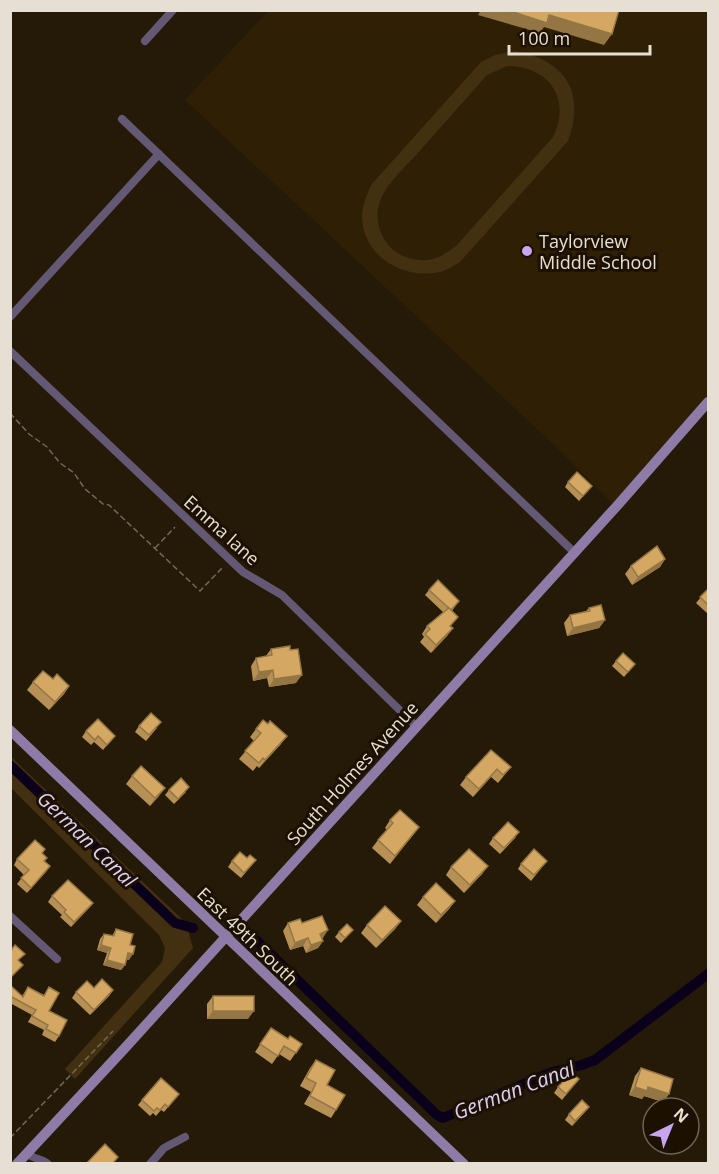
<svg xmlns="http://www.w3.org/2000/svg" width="719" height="1174" viewBox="0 0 719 1174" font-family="'Open Sans',sans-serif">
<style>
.built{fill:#2f1f05}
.green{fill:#433011;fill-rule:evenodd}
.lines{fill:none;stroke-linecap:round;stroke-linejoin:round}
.canal{stroke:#0b001c;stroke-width:10}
.path{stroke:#726958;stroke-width:1.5;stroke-dasharray:6 3;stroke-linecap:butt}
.street{stroke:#655874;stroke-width:8}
.secondary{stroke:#8e7ba7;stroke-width:10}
.wall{fill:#b69054}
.shaded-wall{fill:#947645}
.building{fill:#d4a862;stroke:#947645;stroke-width:1.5}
.poi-dot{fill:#c7a6ef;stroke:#1c1001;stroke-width:2}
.labels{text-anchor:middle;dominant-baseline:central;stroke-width:6;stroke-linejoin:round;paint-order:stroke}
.poi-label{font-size:18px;fill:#e7dfd3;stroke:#1c1001;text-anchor:start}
.street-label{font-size:18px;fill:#e7dfd3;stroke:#1c1001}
.water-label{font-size:20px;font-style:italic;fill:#e0d0f5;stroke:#1c1001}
</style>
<rect width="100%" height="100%" fill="#251a07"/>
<polygon class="built" points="268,11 708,11 708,402 616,507 554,445 185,100"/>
<g class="green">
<path d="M515,51C565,60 586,92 568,141L460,262C453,266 446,271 439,272C403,280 363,256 362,217C362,206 367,195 371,185L481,62L495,55ZM507,66C549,66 572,99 553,137L457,245C440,259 427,264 406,257C384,250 372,222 380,201C387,183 404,168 417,154C440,128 464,101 487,75Z"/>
<polygon points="10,756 186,923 193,948 75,1079 65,1069 162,962 165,948 159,935 11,788"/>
</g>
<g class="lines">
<g class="canal">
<polyline points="10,765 175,923 193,928"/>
<polyline points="252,940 257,941 437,1115 443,1118 552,1072 582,1065 595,1060 708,974"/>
</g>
<g class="path">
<polyline points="10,413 29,434 47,447 60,463 74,473 85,489 103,504 109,505 200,591 224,566"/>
<polyline points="155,548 175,527"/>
<polyline points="10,1138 113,1031"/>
</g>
<g class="street">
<polyline points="145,41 173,10"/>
<polyline points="122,119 575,553"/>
<polyline points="10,317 159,154"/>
<polyline points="10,351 243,572 282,595 417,727"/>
<polyline points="10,916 57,959"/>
<path d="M27,1153C34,1160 42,1158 48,1164"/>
<polyline points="150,1164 164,1148 185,1137"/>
</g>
<g class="secondary">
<polyline points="10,730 464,1164"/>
<polyline points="17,1164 124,1049 616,507 708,402"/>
</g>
</g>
<g class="wall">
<polygon points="568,482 592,486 579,501 565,487"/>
<polygon points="665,559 660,567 632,585 625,574 631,566"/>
<polygon points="708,589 708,614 696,603"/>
<polygon points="429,590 459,601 452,611 451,627 453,628 447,636 431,653 420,642 424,637 422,634 427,626 443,612 425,595"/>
<polygon points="589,608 605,620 599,628 567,636 564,623 570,615 586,611"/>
<polygon points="271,649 290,650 296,683 269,687 267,678 253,681 251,666 256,658 266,656"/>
<polygon points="616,661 635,664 624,677 612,666"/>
<polygon points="53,679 69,686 64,694 49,710 27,690 33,682"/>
<polygon points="139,726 157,728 146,741 135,732"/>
<polygon points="256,729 281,744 259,768 257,766 253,771 239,759 254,741 250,737"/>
<polygon points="86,731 115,736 103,750 94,742 91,745 82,737"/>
<polygon points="491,750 511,767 498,783 491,777 473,797 460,785 466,777"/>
<polygon points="132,776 159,796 150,806 126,784"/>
<polygon points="169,790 186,792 174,804 165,795"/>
<polygon points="390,820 419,827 390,864 372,848 378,840 387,830 385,828"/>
<polygon points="516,837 500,854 489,844 493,838"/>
<polygon points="45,849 42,853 45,861 50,866 27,893 17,884 24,875 14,865 17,859"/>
<polygon points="232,861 252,865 241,878 228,867"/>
<polygon points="547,861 531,881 518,869 521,864"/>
<polygon points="488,866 482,874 464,893 446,875 451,867"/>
<polygon points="52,896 93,903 89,908 71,927 60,917 62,915 48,902"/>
<polygon points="423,897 455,901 449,909 436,923 417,905"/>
<polygon points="401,921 395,929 376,948 361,933 367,925"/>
<polygon points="288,923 302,923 323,938 322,938 323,941 318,948 306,953 303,946 290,950 283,931"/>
<polygon points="116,929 130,945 129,960 126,959 125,965 121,970 103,965 107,953 97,950 100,939 104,934 112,936"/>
<polygon points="353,930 341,943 335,937 339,932"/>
<polygon points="10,985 22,996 28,987 44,995 49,987 49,1011 59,1036 55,1042 42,1035 44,1030 28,1022 32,1015 10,1003"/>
<polygon points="94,988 113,990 109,996 90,1015 72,998 76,992"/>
<polygon points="213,996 248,1019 207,1019 207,1004"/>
<polygon points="271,1028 288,1039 302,1044 290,1061 279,1054 272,1064 255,1052"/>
<polygon points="316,1060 336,1110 331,1118 304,1104 311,1092 300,1086 310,1068"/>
<polygon points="641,1068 669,1094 663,1102 644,1096 642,1099 629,1095 635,1076"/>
<polygon points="579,1079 562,1100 554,1093 558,1087"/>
<polygon points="179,1094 164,1112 161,1110 156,1116 153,1113 150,1116 138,1105 142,1100"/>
<polygon points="585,1112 572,1126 565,1120 569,1114"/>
</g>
<g class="shaded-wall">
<polygon points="481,10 507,10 549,15 612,34 604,45 544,27 540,33 478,15"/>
<polygon points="665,559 660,567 632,585 638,577"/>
<polygon points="605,620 599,628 567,636 573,628"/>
<polygon points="453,628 447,636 431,653 436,645"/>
<polygon points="273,670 267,678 253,681 259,672"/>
<polygon points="302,675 296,683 269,687 274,679"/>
<polygon points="69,686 64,694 49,710 55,702"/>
<polygon points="287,736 281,744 259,768 265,760"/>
<polygon points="497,769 491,777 473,797 479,789"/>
<polygon points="165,788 159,796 150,806 155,798"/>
<polygon points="419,827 413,835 390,864 395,856"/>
<polygon points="50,866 46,872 27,893 31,888"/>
<polygon points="488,866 482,874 464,893 470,885"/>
<polygon points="455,901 449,909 436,923 441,915"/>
<polygon points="93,903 89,908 71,927 74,922"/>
<polygon points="401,921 395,929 376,948 382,940"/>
<polygon points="328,930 323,938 315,941 320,934"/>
<polygon points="308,938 303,946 290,950 295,943"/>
<polygon points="323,941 318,948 306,953 311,945"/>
<polygon points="101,945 111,948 107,953 97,950"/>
<polygon points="128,953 133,954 129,960 124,958"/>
<polygon points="107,960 125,965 121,970 103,965"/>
<polygon points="113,990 109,996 90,1015 94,1010"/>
<polygon points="213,1011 254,1011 248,1019 207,1019"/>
<polygon points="635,1087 648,1087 669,1094 663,1102 644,1096 642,1099 629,1095"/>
<polygon points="589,1107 585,1112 572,1126 575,1121"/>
</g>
<g class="building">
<polygon points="507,10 619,10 612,34 549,15 547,23"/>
<polygon points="577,472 592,486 583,496 568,482"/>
<polygon points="657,546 665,559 638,577 631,566"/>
<polygon points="438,580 459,601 451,610 429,590"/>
<polygon points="708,589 708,605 700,597"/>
<polygon points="601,605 605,620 573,628 570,615 590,611 589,608"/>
<polygon points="449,608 458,617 450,626 453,628 436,645 425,634 430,629 427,626"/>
<polygon points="290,646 290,650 298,649 302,675 274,679 273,670 259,672 256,658 272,655 271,649"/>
<polygon points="623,653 635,664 628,672 616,661"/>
<polygon points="43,671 53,679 57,674 69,686 55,702 33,682"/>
<polygon points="151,713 161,722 149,735 139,726"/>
<polygon points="98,719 115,736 107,745 98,736 95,740 86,731"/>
<polygon points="263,720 268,724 270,721 287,736 265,760 263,758 259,763 245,751 261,733 256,729"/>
<polygon points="491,750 511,767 503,775 497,769 479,789 466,777"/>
<polygon points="141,766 165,788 155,798 132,776"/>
<polygon points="181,778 189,787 178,799 169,790"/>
<polygon points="400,810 419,827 395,856 378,840 393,823 390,820"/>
<polygon points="508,822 519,832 504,848 493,838"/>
<polygon points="35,840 45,849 42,853 47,858 44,861 50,866 31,888 21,878 29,870 17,859"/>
<polygon points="469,849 488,866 470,885 451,867"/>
<polygon points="534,849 547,861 534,875 521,864"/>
<polygon points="240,852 247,858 250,855 256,860 244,873 232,861"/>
<polygon points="68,880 93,903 74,922 64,912 66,910 52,896"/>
<polygon points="436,883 455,901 441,915 423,897"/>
<polygon points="385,906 401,921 382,940 367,925"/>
<polygon points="322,916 328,930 320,934 323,941 311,945 308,938 295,943 288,923 300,919 302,923"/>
<polygon points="347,924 353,930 345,938 339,932"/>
<polygon points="116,929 133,934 130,945 135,946 133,954 128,953 125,965 107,960 111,948 101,945 104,934 114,936"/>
<polygon points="15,945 25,954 18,960 23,965 10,978 10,947 12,949"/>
<polygon points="102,979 113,990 94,1010 76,992 87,981 94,988"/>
<polygon points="10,985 23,997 28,987 44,996 49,987 59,993 49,1011 67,1020 59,1036 46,1029 48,1025 32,1016 36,1010 10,996"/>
<rect x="213" y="996" width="41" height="15"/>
<polygon points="271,1028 288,1039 290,1036 302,1044 296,1053 284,1046 278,1056 260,1044"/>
<polygon points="316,1060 335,1070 327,1085 345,1095 336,1110 310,1096 316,1083 306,1078"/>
<polygon points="641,1068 673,1079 669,1094 648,1087 647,1091 635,1087"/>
<polygon points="571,1072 579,1079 566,1094 558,1087"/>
<polygon points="161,1078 179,1094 168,1107 165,1104 160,1110 157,1108 154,1111 142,1100"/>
<polygon points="582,1100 589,1107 575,1121 569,1114"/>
<polygon points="105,1144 118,1157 112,1164 86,1164"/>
</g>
<circle class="poi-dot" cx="527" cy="251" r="6"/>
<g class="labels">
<g class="poi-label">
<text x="539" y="241">Taylorview<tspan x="539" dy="21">Middle School</tspan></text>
</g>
<g class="street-label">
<text transform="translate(222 530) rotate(42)">Emma lane</text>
<text transform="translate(352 773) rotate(-48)">South Holmes Avenue</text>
<text transform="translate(248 936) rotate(44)">East 49th South</text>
</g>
<g class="water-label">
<text transform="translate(87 839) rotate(44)">German Canal</text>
<text transform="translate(514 1090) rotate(-21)">German Canal</text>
</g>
</g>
<rect width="719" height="1174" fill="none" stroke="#e7dfd3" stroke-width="24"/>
<g transform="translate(671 1126) rotate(43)"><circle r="28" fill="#1c1001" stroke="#6d6355" stroke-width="1.5"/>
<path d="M0-4.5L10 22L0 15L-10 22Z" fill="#c7a6ef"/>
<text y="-9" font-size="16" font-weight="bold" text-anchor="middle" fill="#e7dfd3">N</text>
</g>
<path d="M509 45v9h141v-9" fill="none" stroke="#e7dfd3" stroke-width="3"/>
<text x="518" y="45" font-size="18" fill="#e7dfd3" stroke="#1c1001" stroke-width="4.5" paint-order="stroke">100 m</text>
</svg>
